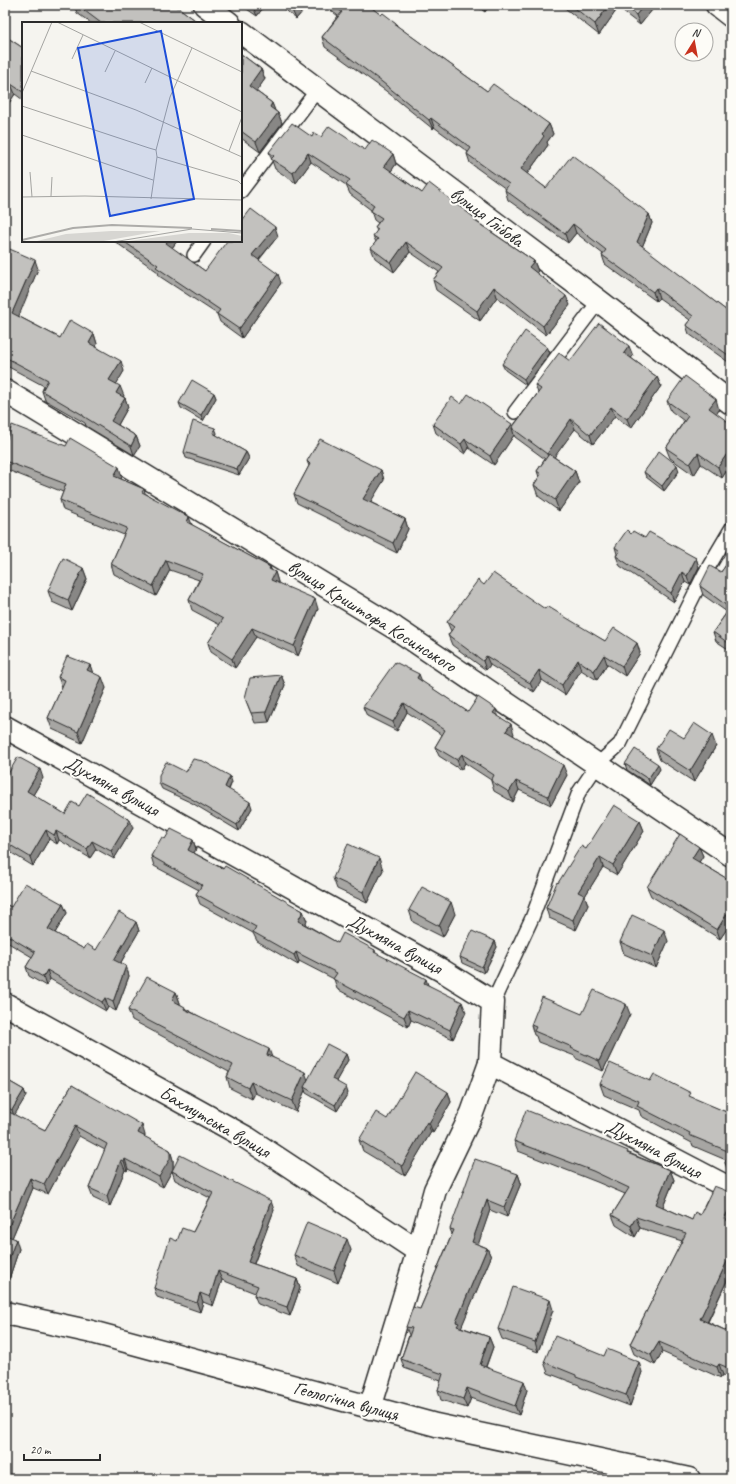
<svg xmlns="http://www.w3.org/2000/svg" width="736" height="1484" viewBox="0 0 736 1484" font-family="Caveat,sans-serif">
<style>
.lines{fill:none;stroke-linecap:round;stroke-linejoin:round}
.lane-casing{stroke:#2b2b2b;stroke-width:16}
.street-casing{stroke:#2b2b2b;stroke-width:25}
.secondary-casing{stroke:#2b2b2b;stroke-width:25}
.lane{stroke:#fdfcf7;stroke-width:13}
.street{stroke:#fdfcf7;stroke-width:22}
.secondary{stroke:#fdfcf7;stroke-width:22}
.wall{fill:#a7a6a3;stroke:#2b2b2b}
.shaded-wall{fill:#888785;stroke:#2b2b2b}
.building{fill:#c2c1be;stroke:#2b2b2b}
.labels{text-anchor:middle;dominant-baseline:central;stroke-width:4;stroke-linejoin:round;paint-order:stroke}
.street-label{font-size:19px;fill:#2b2b2b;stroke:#fdfcf7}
.inset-river{fill:none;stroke:#adaca9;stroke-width:2}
.inset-road{fill:none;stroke:#a4a4a1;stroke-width:1}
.view{fill:#1d4ed8;fill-opacity:0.15;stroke:#1d4ed8;stroke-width:2}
.inset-edge{fill:none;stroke:#2b2b2b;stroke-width:2}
</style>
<rect width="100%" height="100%" fill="#f5f4ef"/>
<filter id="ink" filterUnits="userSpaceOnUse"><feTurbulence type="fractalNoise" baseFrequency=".025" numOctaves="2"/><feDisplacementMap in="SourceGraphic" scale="8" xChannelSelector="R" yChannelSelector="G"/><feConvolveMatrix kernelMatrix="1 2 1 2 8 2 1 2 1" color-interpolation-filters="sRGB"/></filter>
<g filter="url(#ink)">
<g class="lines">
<defs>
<g id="lane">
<polyline points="241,191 317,90"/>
<polyline points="194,255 204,241"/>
<polyline points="515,412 599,301"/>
<polyline points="493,1002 532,918 579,792 598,764 620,744 705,573 731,529"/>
</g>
<g id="street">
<polyline points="205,5 229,23"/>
<polyline points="717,5 731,16"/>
<polyline points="241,32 599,301 731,403"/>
<polyline points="5,391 395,628 731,855"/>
<polyline points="5,727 443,971 493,1002 490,1063 731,1189"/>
<polyline points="5,1004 247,1138 418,1251"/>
<polyline points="370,1408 418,1251 435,1190 472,1113 490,1063"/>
</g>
<polyline id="secondary" points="5,1313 92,1332 436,1425 689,1479"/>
</defs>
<use href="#lane" class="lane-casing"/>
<use href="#street" class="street-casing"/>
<use href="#secondary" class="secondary-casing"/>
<use href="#lane" class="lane"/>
<use href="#street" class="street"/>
<use href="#secondary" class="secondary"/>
</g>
<g class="wall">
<polygon points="74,5 175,5 199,23 91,23 77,13"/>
<polygon points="241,5 265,5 257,16"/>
<polygon points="280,5 308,5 296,19"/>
<polygon points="324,5 368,5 381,15 396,23 397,26 487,91 549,124 553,134 547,142 548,145 527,174 546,188 649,214 652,223 642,247 731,314 731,364 689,334 686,325 690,320 659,298 656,301 605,264 602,255 603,254 576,233 568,243 508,200 505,190 506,189 470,163 467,154 468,152 434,127 433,129 386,91 325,47 322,37 338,16"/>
<polygon points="475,5 489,5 485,12"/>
<polygon points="561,5 656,5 640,25 618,8 599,35"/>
<polygon points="5,36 23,48 23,100 15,94 5,109"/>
<polygon points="241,54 261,69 265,79 256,91 272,103 275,111 278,113 282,123 260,152 241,138"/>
<polygon points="312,137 321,137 365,150 393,154 396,164 391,171 422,193 476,219 477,222 534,261 538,271 536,273 570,305 546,335 497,297 480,321 436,290 433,280 439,272 410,252 394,272 375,258 371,248 376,242 373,236 377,231 375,227 378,223 374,220 371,211 371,210 350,194 346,185 311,162 296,183 275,169 269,152"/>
<polygon points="278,236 259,260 281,283 242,338 220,322 217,314 159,276 158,272 114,241 177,241 172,248 205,271"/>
<polygon points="5,248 38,269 18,316 60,338 94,334 97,344 96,346 124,371 116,384 124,396 123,397 125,398 128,407 118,425 136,436 140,446 134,455 86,426 85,423 45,400 42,391 44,386 5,365"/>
<polygon points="547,347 550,353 526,385 505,370 502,364"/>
<polygon points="633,356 631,358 657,377 661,386 631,428 615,416 593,444 575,429 554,457 575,471 579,483 559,511 538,496 534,485 539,477 537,471 545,459 515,437 514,435 494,465 469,448 465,454 436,433 433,424 461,404 513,426 538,393 535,385 570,361"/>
<polygon points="214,393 216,398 203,421 181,408 179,403"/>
<polygon points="667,401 719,410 716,414 731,424 731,464 722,478 701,464 694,475 670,458 666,448 684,421 671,411"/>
<polygon points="217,433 216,435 246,452 249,458 239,475 186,458 184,452"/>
<polygon points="5,444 122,477 121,479 144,489 145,493 192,525 270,567 272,571 275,572 278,582 278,583 318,609 298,656 256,637 235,668 211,652 208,643 220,625 192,610 189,600 199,580 170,570 156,596 114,574 111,564 124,535 63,510 60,500 63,492 5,469"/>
<polygon points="307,461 381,470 384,480 370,502 405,519 408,529 397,553 297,503 294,494 309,466"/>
<polygon points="679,471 664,491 646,477 644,472"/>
<polygon points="631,534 696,558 699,567 690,585 685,582 674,602 620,566 616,556 617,554 615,547"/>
<polygon points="731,558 731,651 716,641 713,632 727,612 703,595 700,586 721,572"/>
<polygon points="83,568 87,579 72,611 52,602 48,591"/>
<polygon points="484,585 545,609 605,641 637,643 640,653 625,676 607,664 597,680 581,670 565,695 542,680 534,692 490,665 486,670 452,645 448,635 451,631 447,622"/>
<polygon points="90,665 92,672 106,688 82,743 52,729 48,718 62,687 58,677"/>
<polygon points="281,675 285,685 269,722 255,723 245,698"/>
<polygon points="422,682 468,712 499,717 514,734 513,735 567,775 551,805 519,790 513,802 494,791 491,781 491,780 465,763 461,770 439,756 435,747 442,735 407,712 397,731 367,716 363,707"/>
<polygon points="684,738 716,746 694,782 660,760 656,749"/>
<polygon points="625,764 660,769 650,785 627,770"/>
<polygon points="186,772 232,782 229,790 252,808 239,831 192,803 162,789 159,783"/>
<polygon points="43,778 33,795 65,814 79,806 133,828 114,859 96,849 90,858 59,840 57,844 49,839 33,866 5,849 5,779"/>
<polygon points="640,821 644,831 617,875 603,867 585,896 588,905 576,930 549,918 546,908 558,883 586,849"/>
<polygon points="165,839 193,840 196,849 194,853 303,911 307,921 305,924 338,943 375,950 376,954 428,985 466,1012 453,1039 411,1020 408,1027 337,989 334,979 299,961 298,965 257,941 253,933 200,904 196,894 199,890 154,866 151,856"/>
<polygon points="699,847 703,856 699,862 731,881 731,923 720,939 651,896 647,887"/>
<polygon points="383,870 367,903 337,889 333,878"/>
<polygon points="5,904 11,907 63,904 67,913 55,933 84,949 96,950 136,922 139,931 120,964 126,966 129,976 116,1011 108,1007 106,1011 50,979 46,986 29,976 26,967 32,957 5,941"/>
<polygon points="409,910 455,914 443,937 413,922"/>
<polygon points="495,941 497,947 484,973 462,963 460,957"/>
<polygon points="668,941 656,968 624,954 620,942"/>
<polygon points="176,992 180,1003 180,1004 186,1009 272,1057 308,1080 346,1054 348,1060 336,1081 348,1093 337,1111 306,1093 305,1090 296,1112 255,1093 252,1099 230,1088 227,1077 229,1072 132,1020 128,1010"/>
<polygon points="582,1014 630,1014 603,1071 575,1058 575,1056 538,1042 536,1036 534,1035 531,1025"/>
<polygon points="5,1079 24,1090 26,1096 14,1115 45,1130 72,1085 145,1135 144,1137 170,1150 173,1160 173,1169 163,1187 128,1169 127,1171 125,1170 110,1206 93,1198 89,1188 105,1150 79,1136 48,1194 33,1188 12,1238 19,1249 8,1282 5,1281"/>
<polygon points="650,1081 692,1098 731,1114 731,1175 729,1174 725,1163 726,1160 693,1146 692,1143 641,1116 639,1110 604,1095 600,1084"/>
<polygon points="448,1092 451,1102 433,1133 431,1132 405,1176 363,1151 359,1140 387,1119"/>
<polygon points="514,1141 629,1153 670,1170 674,1180 663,1207 692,1220 700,1215 727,1191 731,1190 731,1272 708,1322 731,1333 731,1378 723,1375 721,1378 662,1352 655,1365 634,1354 630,1344 682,1241 640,1228 635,1237 616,1225 612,1215 625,1194 597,1182 518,1151"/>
<polygon points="172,1171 274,1210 254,1264 297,1279 300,1288 290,1316 258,1304 254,1295 255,1293 222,1280 213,1306 203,1302 200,1312 157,1297 154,1288 177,1241 193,1232 210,1198 175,1180"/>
<polygon points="518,1174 521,1183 507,1217 490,1210 478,1244 487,1248 491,1257 461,1327 489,1337 493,1347 486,1367 527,1390 519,1415 471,1398 467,1408 441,1400 438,1390 441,1381 404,1368 401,1359 409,1335 406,1327 420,1309 452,1234 450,1229"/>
<polygon points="351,1250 338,1283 298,1266 294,1255"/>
<polygon points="553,1310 538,1352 502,1339 498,1329"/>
<polygon points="544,1362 642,1372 630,1406 580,1387 579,1385 548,1373"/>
</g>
<g class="shaded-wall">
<polygon points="255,5 265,5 257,16 253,7"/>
<polygon points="296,5 308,5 296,19 292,10"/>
<polygon points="482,5 489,5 485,12"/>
<polygon points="609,5 617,5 618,8 599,35 595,24"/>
<polygon points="644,5 656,5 640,25 636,15"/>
<polygon points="261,69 265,79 253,96 249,86"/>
<polygon points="11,84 15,94 5,109 5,94"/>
<polygon points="272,103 276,113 270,107"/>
<polygon points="278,113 282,123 260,152 256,142"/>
<polygon points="431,118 434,127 433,129 429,120"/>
<polygon points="549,124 553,134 547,142 548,145 524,178 521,169 542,134"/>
<polygon points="308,153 311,162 296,183 293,173"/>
<polygon points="393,154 396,164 388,176 384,166"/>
<polygon points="649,214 652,223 640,252 637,242"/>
<polygon points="573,224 576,233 568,243 565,234"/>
<polygon points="275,227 278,236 255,264 252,255"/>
<polygon points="168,241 177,241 169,252 166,243"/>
<polygon points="406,242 410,252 394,272 391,263"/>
<polygon points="35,260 38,269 16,323 12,313"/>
<polygon points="534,261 538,271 533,277 529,267"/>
<polygon points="278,274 281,283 242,338 239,329"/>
<polygon points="494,287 497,297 480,321 477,311"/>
<polygon points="656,288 659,298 656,301 653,292"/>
<polygon points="566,296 570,305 546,335 543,326"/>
<polygon points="94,334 97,344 93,352 89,343"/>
<polygon points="629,346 633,356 628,362 624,353"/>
<polygon points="547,347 550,353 526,385 524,379"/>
<polygon points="121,361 124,371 113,390 109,380"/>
<polygon points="657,377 661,386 631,428 627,419"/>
<polygon points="120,386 124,396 120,402 116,393"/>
<polygon points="214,393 216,398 203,421 201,415"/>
<polygon points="125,398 128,407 115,430 111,421"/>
<polygon points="716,399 719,410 713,419 709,408"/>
<polygon points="611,407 615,416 593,444 590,435"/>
<polygon points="571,419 575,429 550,463 547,454"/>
<polygon points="512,424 515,430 512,428 514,435 494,465 490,456"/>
<polygon points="215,428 217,433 215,439 213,433"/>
<polygon points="136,436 140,446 134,455 131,446"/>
<polygon points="465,439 469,448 465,454 461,444"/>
<polygon points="731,448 731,464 722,478 718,467"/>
<polygon points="246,452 249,458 239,475 237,469"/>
<polygon points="698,453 701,464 694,475 690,464"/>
<polygon points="677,465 679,471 664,491 662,486"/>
<polygon points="119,467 122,477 117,485 114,476"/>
<polygon points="381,470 384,480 367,508 363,499"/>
<polygon points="575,471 579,483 559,511 555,500"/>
<polygon points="189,517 193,527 187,522"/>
<polygon points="405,519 408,529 397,553 393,543"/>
<polygon points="696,558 699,567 690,585 687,576"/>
<polygon points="166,560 170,570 156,596 153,586"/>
<polygon points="270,567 273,575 275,572 278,582 274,589 271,580 269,569"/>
<polygon points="83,568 87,579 72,611 68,600"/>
<polygon points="682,572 685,582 674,602 671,593"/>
<polygon points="315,599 318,609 298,656 294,646"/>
<polygon points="252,628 256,637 235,668 232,659"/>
<polygon points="637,643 640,653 625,676 622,666"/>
<polygon points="604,655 607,664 597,680 594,671"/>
<polygon points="486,656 490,665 486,670 483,661"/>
<polygon points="578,660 581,670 565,695 562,685"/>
<polygon points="90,665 94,676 87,670"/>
<polygon points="539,670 542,680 534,692 530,683"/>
<polygon points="419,674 423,684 417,678"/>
<polygon points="281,675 285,685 269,722 266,712"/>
<polygon points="102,677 106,688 82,743 78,732"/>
<polygon points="404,703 407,712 397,731 393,722"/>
<polygon points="496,709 499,718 493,713"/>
<polygon points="511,724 514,734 509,741 506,731"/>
<polygon points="712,735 716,746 694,782 690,771"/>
<polygon points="462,754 465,763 461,770 457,760"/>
<polygon points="658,764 660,769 650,785 648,779"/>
<polygon points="563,765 567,775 551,805 548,796"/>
<polygon points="40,769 43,778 30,800 27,791"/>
<polygon points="230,776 232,782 227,793 225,787"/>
<polygon points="516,781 519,790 513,802 509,792"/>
<polygon points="250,802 252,808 239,831 237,825"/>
<polygon points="130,820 133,828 114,859 111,851"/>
<polygon points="640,821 644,831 617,875 613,865"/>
<polygon points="46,830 49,839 33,866 30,857"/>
<polygon points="56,831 59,840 57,844 54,835"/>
<polygon points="193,840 196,849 191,859 188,850"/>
<polygon points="92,841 96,849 90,858 87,849"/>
<polygon points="699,847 703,856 696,867 692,858"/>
<polygon points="600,857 603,867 585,896 588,905 576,930 573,920 578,892"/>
<polygon points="379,858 383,870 367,903 363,892"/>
<polygon points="451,902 455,914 443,937 439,926"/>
<polygon points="63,904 67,913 52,938 48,929"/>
<polygon points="731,907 731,923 720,939 717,930"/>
<polygon points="303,911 307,921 301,930 298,921"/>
<polygon points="136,922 139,931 117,969 114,960"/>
<polygon points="664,930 668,941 656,968 652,956"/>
<polygon points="495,941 497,947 484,973 482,967"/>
<polygon points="296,952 299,961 298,965 294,955"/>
<polygon points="126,966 129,976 116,1011 113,1002"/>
<polygon points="47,970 50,979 46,986 43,977"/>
<polygon points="426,979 429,988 424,983"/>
<polygon points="176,992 180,1003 176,1011 172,1000"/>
<polygon points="105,998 108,1007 106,1011 102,1002"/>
<polygon points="462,1002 466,1012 453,1039 450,1030"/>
<polygon points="626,1004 630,1014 603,1071 599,1061"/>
<polygon points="408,1010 411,1020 408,1027 404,1017"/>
<polygon points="5,1044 8,1054 5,1060"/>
<polygon points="269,1049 273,1060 267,1055"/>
<polygon points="346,1054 348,1060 334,1085 332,1079"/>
<polygon points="6,1059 9,1069 5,1077 5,1060"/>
<polygon points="305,1072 309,1083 304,1087 305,1090 296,1112 292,1101"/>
<polygon points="251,1082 255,1093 252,1099 248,1088"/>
<polygon points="346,1087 348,1093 337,1111 335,1105"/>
<polygon points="24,1090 26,1096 14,1116 12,1110"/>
<polygon points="448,1092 451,1102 433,1133 429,1123"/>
<polygon points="427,1122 431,1132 405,1176 402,1166"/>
<polygon points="142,1125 145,1135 141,1143 138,1133"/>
<polygon points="75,1126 79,1136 48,1194 44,1184"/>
<polygon points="170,1150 173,1160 173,1169 163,1187 159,1177"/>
<polygon points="125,1159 128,1169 127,1171 124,1161"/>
<polygon points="121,1160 125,1170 110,1206 107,1196"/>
<polygon points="670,1170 674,1180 660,1214 656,1204"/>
<polygon points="518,1174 521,1183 507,1217 504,1207"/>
<polygon points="30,1178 33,1188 9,1245 5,1235"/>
<polygon points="487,1200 490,1210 476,1251 472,1242"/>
<polygon points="271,1201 274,1210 251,1271 248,1262"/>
<polygon points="731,1205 731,1223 724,1219"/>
<polygon points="636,1217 640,1228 635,1237 631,1226"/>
<polygon points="16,1239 19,1249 8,1282 5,1275 5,1270"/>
<polygon points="347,1239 351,1250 338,1283 334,1271"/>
<polygon points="487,1248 491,1257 461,1328 461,1336 456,1322"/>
<polygon points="730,1255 731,1272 704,1329 700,1319"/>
<polygon points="218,1271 222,1280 213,1306 210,1297"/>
<polygon points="297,1279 300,1288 290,1316 287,1307"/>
<polygon points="200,1293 203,1302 200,1312 197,1303"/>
<polygon points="550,1300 553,1310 538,1352 535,1342"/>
<polygon points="489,1337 493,1347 483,1374 480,1365"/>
<polygon points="659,1342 662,1352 655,1365 651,1355"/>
<polygon points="639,1362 642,1372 630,1406 626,1395"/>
<polygon points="719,1364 723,1375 721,1378 717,1367"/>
<polygon points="524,1381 527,1390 519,1415 515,1406"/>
<polygon points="467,1388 471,1398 467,1408 463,1399"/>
</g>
<g class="building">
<polygon points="77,5 175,5 199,23 101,23"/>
<polygon points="287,5 296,5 292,10"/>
<polygon points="333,5 368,5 381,15 383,13 396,23 396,25 487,91 493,84 549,124 542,134 544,136 521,169 546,188 572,155 649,214 637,242 731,314 731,357 686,325 693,316 656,288 653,292 602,255 606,250 573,224 565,234 505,190 509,184 467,154 471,148 431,118 429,120 382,82 322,37 342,12"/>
<polygon points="571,5 609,5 595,24"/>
<polygon points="624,5 644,5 636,15"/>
<polygon points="5,36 23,48 23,92 11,84 5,94"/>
<polygon points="241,54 261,69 249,86 272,103 270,107 278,113 256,142 241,131"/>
<polygon points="292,123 312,137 314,133 321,137 329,126 365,150 372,140 393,154 384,166 422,193 429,183 476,219 475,221 534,261 529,267 566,296 543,326 494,287 477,311 433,280 443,268 406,242 391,263 371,248 378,239 373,236 378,229 375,227 382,218 371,211 374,205 346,185 350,180 308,153 293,173 271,159 274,156 269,152"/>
<polygon points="251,209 275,227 252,255 278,274 239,329 217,314 220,310 156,267 158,265 123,241 168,241 166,243 205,271 227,241 241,241 241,222"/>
<polygon points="5,247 35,260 12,313 60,338 70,320 94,334 89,343 121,361 109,380 120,386 116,393 125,398 111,421 136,436 131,446 83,416 83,415 42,391 48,380 5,357"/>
<polygon points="599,323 629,346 624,353 657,377 627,419 611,407 590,435 571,419 547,454 512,428 541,389 535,385 559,353 570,361"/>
<polygon points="525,331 547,347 524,379 502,364"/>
<polygon points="685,376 716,399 709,408 731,424 731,448 718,467 698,453 690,464 666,448 688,416 667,401"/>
<polygon points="192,380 214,393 201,415 179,403"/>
<polygon points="468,394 512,424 490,456 465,439 461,444 433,424 452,397 461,404"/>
<polygon points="193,421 215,428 213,433 246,452 237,469 184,452"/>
<polygon points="12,425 66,446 70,438 119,467 114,476 144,489 142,492 189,517 187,522 270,567 269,569 275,572 271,580 315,599 294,646 252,628 232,659 208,643 223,619 189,600 203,574 166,560 153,586 111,564 127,528 60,500 66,484 5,461 5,444"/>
<polygon points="320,439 381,470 363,499 405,519 393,543 294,494 310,464 307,461"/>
<polygon points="659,451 677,465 662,486 644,472"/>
<polygon points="549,454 575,471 555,500 534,485 541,474 537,471"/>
<polygon points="627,530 631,534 633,531 645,538 649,532 696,558 687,576 682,572 671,593 616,556 620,551 615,547"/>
<polygon points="63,558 83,568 68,600 48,591"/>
<polygon points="731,558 731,645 713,632 730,608 700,586 710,566 721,572"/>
<polygon points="493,573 545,609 547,606 605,641 614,628 637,643 622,666 604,655 594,671 578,660 562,685 539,670 530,683 486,656 483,661 448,635 454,627 447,622 478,580 484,585"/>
<polygon points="67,656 90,665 87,670 102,677 78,732 48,718 65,680 58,677"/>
<polygon points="395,662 419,674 417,678 468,712 478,697 496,709 493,713 511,724 506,731 563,765 548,796 516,781 509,792 491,781 494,775 462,754 457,760 435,747 445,730 404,703 393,722 363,707"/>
<polygon points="281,675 266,712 251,713 245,698 250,678"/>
<polygon points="694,723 712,735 690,771 656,749 669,729 684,738"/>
<polygon points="635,749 658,764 648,779 625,764"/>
<polygon points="18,757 40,769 27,791 65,814 72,802 79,806 87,793 130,820 111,851 92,841 87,849 56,831 54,835 46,830 30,857 5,842 5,779"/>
<polygon points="193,759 203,761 230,776 225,787 250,802 237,825 190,798 159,783 159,775 166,762 186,772"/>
<polygon points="614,805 640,821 613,865 600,857 578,892 584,895 573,920 546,908 557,882 558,883 581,846 586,849"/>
<polygon points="171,829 193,840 188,850 223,869 225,866 303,911 298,921 338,943 343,933 375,950 374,952 426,979 424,983 462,1002 450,1030 408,1010 404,1017 333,979 337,973 296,952 294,955 253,932 256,927 196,894 202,885 151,856 162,837 165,839"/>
<polygon points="680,834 699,847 692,858 731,881 731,907 717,930 647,887"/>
<polygon points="348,844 379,858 363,892 333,878"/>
<polygon points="25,883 63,904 48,929 84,949 87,944 96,950 119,912 136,922 114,960 126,966 113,1002 105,998 102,1002 47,970 43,977 26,967 35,952 5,934 5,904 11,907"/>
<polygon points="422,887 451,902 439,926 409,910"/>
<polygon points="632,915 664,930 652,956 620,942"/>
<polygon points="472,931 495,941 482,967 460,957"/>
<polygon points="147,977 176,992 172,1000 185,1007 184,1009 269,1049 267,1055 305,1072 292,1101 251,1082 248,1088 227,1077 233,1065 128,1010"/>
<polygon points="594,990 626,1004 599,1061 571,1048 572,1047 534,1031 536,1027 531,1025 542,997 582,1014"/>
<polygon points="327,1044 346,1054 332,1079 346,1087 335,1105 304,1087"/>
<polygon points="610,1063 650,1081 654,1074 691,1093 689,1096 731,1114 731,1167 725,1163 730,1152 689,1135 690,1133 637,1106 639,1101 600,1084"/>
<polygon points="415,1072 448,1092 429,1123 427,1122 402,1166 359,1140 376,1112 387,1119"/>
<polygon points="5,1079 24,1090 12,1110 5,1106"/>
<polygon points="72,1085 142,1125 138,1133 170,1150 170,1159 159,1177 125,1159 124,1161 121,1160 107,1196 89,1188 107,1144 75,1126 44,1184 30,1178 5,1235 5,1110 45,1130"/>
<polygon points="526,1110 604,1141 628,1151 627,1153 670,1170 656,1204 692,1220 695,1212 700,1215 714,1186 727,1191 731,1190 731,1205 724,1219 731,1222 731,1255 730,1255 700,1319 731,1333 731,1369 719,1364 717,1367 659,1342 651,1355 630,1344 686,1233 636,1217 631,1226 612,1215 629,1188 593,1171 514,1141"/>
<polygon points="180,1155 271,1201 248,1262 297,1279 287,1307 254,1295 258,1286 218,1271 210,1297 200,1293 197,1303 154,1288 170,1238 177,1241 182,1228 193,1232 213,1193 172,1171"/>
<polygon points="475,1159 518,1174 504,1207 487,1200 472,1242 487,1248 456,1322 459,1323 457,1326 489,1337 480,1365 524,1381 515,1406 467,1388 463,1399 438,1390 443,1374 401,1359 412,1328 406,1327 413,1307 420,1309 454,1230 450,1229"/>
<polygon points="307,1222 347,1239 334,1271 294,1255"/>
<polygon points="5,1235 16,1239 5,1270"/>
<polygon points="513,1287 550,1300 535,1342 498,1329"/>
<polygon points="555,1336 604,1356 607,1349 639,1362 626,1395 576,1377 576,1375 544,1362"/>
</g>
</g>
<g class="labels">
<g class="street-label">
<text transform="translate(487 217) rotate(37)">вулиця Глібова</text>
<text transform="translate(372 616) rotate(32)">вулиця Криштофа Косинського</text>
<text transform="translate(112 786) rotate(29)">Духмяна вулиця</text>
<text transform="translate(395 944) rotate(29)">Духмяна вулиця</text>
<text transform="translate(215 1122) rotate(30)">Бахмутська вулиця</text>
<text transform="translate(654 1149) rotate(28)">Духмяна вулиця</text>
<text transform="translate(346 1401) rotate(15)">Геологічна вулиця</text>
</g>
</g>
<g transform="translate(22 22)">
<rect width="220" height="220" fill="#f5f4ef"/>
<path d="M89,209H138L76,220H11L44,212ZM167,211H207L220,214V220H99Z" fill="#d7d6d2"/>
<path class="inset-river" d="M189,207L220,209M0,218L51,206L90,203L170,206"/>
<path class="inset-road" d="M35,0L220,90M117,0L220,50M50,37L61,13M9,49L114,88L220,135M83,50L93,29M123,61L130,46M0,71L30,0M0,84L127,126L134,128L135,135L216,159L220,163M0,113L131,158M134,128L148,75L170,26M207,129L220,95M8,150L10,175M29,174L30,155M0,175L63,174L220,178M129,177L135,135M91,220L170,207L220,211"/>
<path class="view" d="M139,9L172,177L88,194L56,26Z"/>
<rect width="220" height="220" class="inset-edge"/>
</g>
<rect width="736" height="1484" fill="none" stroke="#fdfcf7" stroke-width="20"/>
<rect x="10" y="10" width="716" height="1464" fill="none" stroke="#2b2b2b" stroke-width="1.5" filter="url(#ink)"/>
<g transform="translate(694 42) rotate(11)"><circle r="19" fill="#fdfcf7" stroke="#a9a8a5"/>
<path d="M0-3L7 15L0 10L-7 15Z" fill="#c8321e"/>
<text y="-6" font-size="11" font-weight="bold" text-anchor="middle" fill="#2b2b2b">N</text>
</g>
<path d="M24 1454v6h76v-6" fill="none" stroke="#2b2b2b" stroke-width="2"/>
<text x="30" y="1454" font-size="12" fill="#2b2b2b" stroke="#fdfcf7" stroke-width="3" paint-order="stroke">20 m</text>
</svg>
